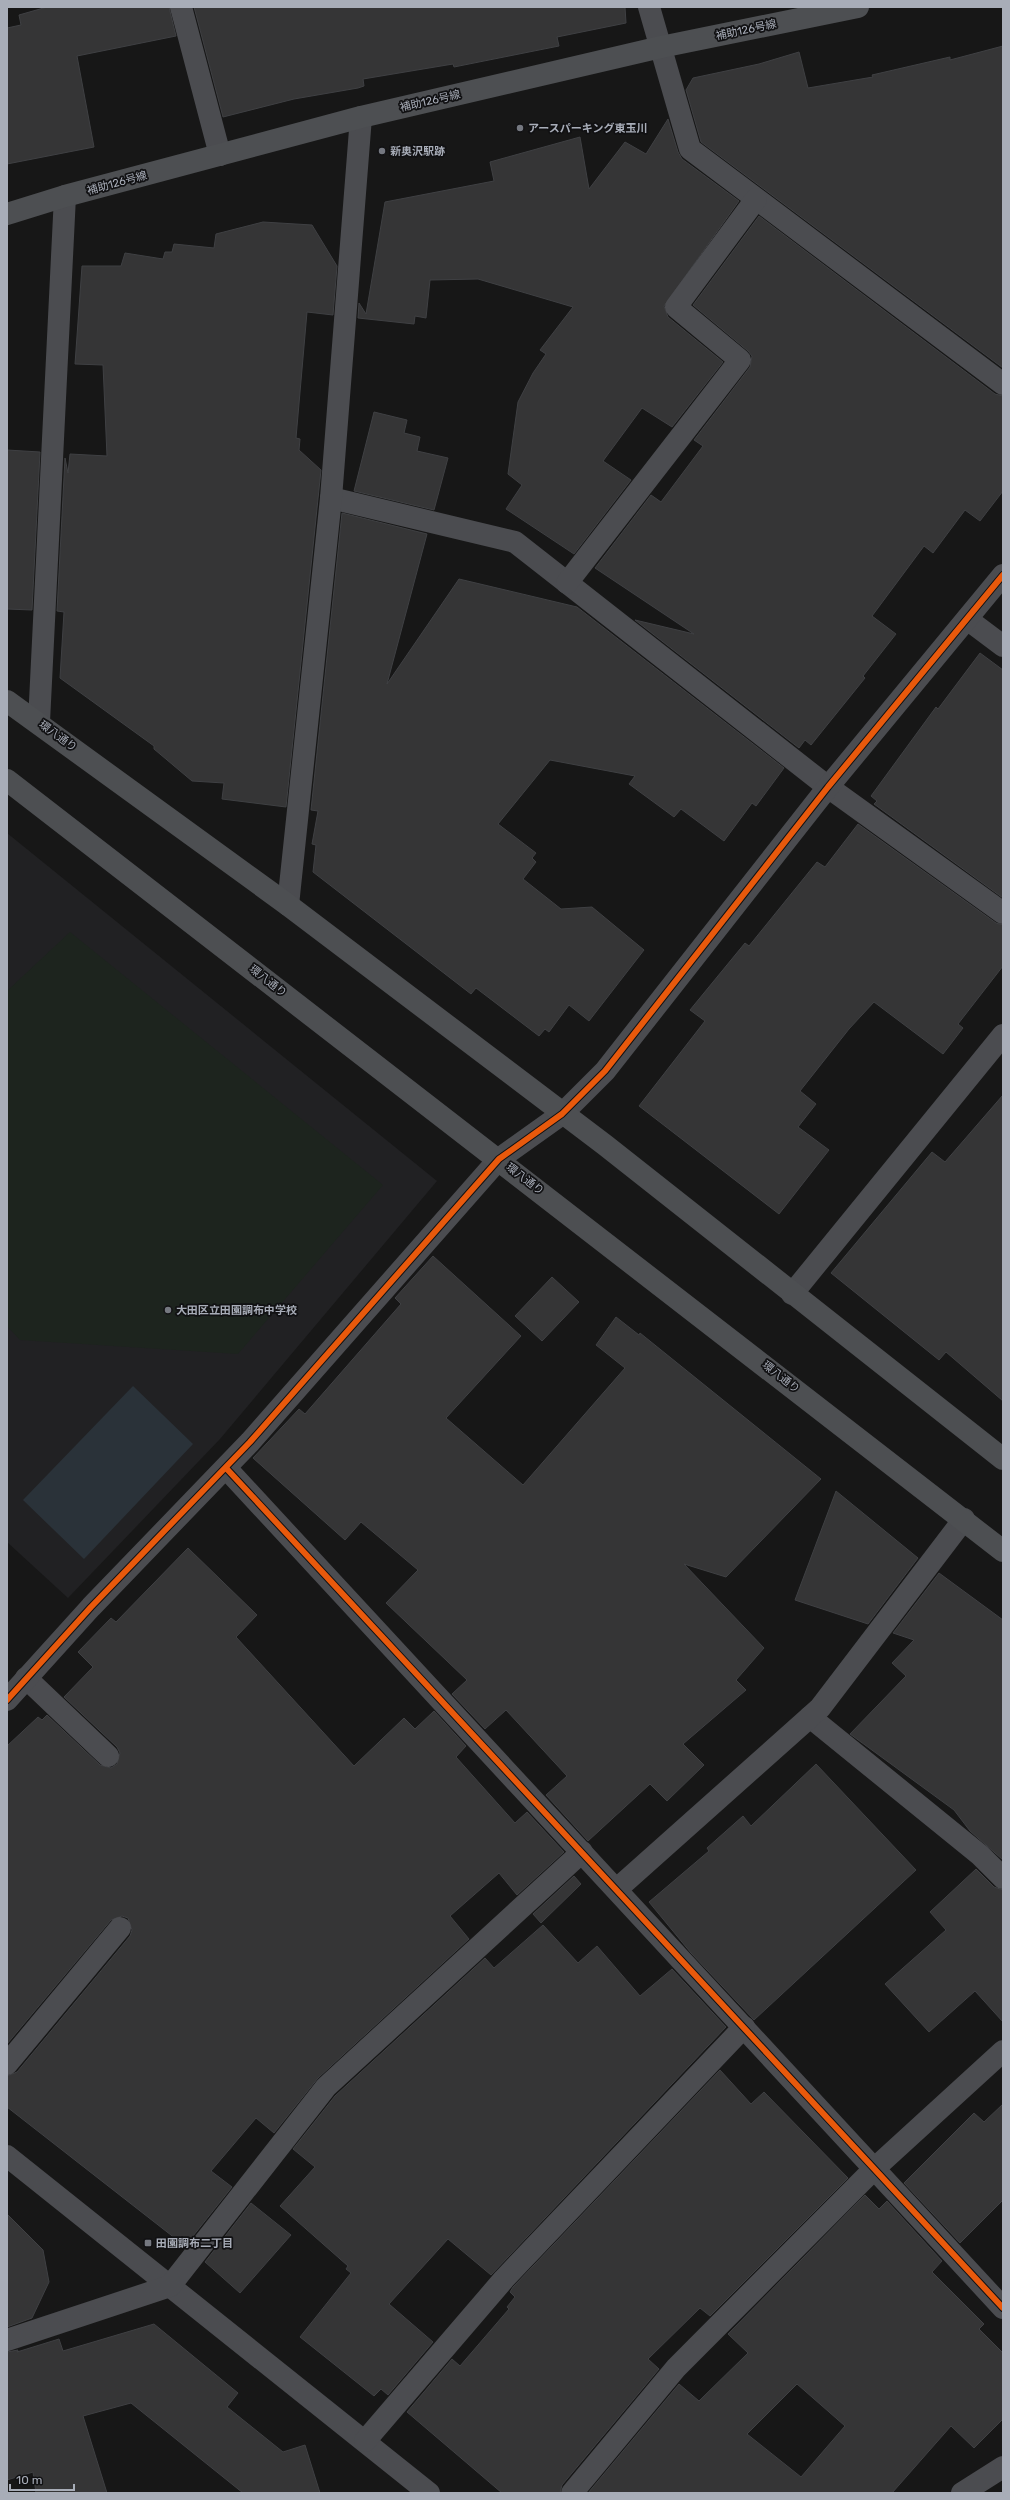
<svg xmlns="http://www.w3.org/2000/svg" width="1010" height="2500" viewBox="0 0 1010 2500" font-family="Rubik,'Noto Sans JP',sans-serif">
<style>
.built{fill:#212123}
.green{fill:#1d241e}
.water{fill:#2a3239}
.building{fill:#353536;stroke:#3f4043;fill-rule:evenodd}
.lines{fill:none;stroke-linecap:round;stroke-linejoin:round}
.minor{stroke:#4b4c50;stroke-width:22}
.major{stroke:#4d4f52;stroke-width:22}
.cycleway-casing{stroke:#111113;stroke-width:8}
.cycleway{stroke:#e8590c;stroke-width:6}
.poi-dot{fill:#757880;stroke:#111113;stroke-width:1.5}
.labels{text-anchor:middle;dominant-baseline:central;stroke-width:3.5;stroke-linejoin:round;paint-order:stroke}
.street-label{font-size:11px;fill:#a8adb8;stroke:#111113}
.poi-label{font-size:11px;font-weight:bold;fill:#a8adb8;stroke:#111113;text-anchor:start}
</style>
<rect width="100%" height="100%" fill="#171717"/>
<polygon class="built" points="7,833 437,1181 220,1439 68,1598 7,1542"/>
<polygon class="green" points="70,932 383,1185 238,1354 20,1340 7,1326 7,991"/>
<polygon class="water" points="133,1386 193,1444 84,1559 23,1500"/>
<g class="building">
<polygon points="47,7 169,7 176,36 77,56 94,147 7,164 7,28 21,25 19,15"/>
<polygon points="194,7 625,7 626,23 557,37 559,46 454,67 453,64 363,79 364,86 358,88 294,99 223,117"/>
<polygon points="1003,46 1003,368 701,142 686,90 693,78 759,64 799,52 808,88 873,77 872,75 950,57 950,60"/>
<polygon points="668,119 678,152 682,159 739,201 664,306 668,317 723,362 672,427 642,408 603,461 631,480 574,554 506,509 522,485 508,474 518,402 533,373 546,354 540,350 573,307 478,279 430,280 426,318 415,316 414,324 358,318 359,303 366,314 385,202 494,181 490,162 580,137 589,189 625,142 646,154"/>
<polygon points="759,216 995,394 1003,396 1003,491 980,521 965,510 933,553 924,546 872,616 896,634 863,676 865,678 811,745 805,740 799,748 635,620 694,634 595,568 651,495 661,502 703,446 694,440 750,367 752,356 748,351 693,305"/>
<polygon points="263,222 312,225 337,266 333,315 307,312 296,438 300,439 299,450 321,470 286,807 222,799 224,783 192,781 154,749 154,746 60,678 64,612 57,611 65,458 68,473 70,454 107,456 103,365 75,364 82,266 121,266 125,253 163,259 165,252 172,252 174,244 214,248 216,234"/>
<polygon points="374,412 407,420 404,433 420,437 417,451 448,458 434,510 354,491"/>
<polygon points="7,450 40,452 32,610 7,609"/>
<polygon points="342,513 427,534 387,684 459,579 577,607 784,768 756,806 752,803 724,841 681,809 674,817 629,784 635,776 550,760 498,824 536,853 532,858 536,862 523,879 561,909 592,907 644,950 589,1021 569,1005 549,1032 545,1029 539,1036 476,988 471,994 313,872 316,845 312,844 318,811 311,810"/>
<polygon points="980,653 1003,670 1003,898 874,804 877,801 871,796 936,707 938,709"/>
<polygon points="858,824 996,923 1003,925 1003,966 958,1024 963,1028 943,1054 874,1002 849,1029 800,1091 816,1104 798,1127 829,1150 779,1214 639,1106 705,1021 690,1010 745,943 749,946 817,862 825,867"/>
<polygon points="1003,1095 1003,1401 946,1352 939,1360 831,1273 932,1152 945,1162"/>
<polygon points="433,1256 521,1336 446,1418 523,1485 625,1368 596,1345 616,1317 639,1335 640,1333 821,1479 726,1577 684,1564 764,1648 736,1680 746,1690 683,1744 704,1765 667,1801 650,1784 588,1841 546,1795 567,1776 506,1710 485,1729 452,1694 467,1680 386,1603 418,1570 361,1522 345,1540 253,1458 299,1409 305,1414 401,1304 395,1298"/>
<polygon points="552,1277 579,1302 542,1341 515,1316"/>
<polygon points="836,1491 918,1558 868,1624 795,1600"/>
<polygon points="188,1548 257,1615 236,1637 354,1766 404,1718 415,1729 434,1711 466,1746 456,1757 515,1823 527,1812 564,1852 517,1895 499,1873 450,1916 469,1939 318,2078 274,2133 256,2118 211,2171 232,2187 185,2246 7,2107 7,2076 17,2072 130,1936 132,1930 128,1918 122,1916 111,1920 7,2044 7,1746 38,1717 42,1720 47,1715 100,1765 111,1768 117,1764 120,1753 117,1747 64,1697 93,1667 78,1652 111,1618 116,1622"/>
<polygon points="939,1573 1003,1620 1003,1860 970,1831 954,1810 850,1734 906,1676 892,1663 914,1640 893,1633"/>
<polygon points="816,1764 916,1870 754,2020 691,1953 649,1902 709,1851 707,1848 743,1816 751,1826"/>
<polygon points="976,1869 994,1887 1003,1890 1003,2022 975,1991 929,2032 885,1984 946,1930 930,1912"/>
<polygon points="574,1876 581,1884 541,1923 533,1914"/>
<polygon points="543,1925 578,1963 597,1946 640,1996 672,1969 726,2027 491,2275 448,2239 389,2304 433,2342 388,2395 381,2389 374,2396 300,2337 351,2273 346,2269 348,2266 280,2206 315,2167 293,2149 335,2096 485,1958 494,1968"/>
<polygon points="720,2070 751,2104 764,2092 848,2178 710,2316 700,2308 648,2359 659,2369 562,2485 560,2493 502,2493 407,2412 452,2359 460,2366 509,2309 507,2307 515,2297 510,2292 513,2287"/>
<polygon points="1003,2104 1003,2200 960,2243 904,2183 974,2113 984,2122"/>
<path d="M865,2195L879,2209L887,2201L942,2261L932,2272L984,2324L979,2329L1003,2353V2419L974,2448L951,2426L892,2493H588L679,2384L699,2401L748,2353L728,2334ZM797,2384L845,2426L801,2477L747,2434Z"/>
<polygon points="251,2203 291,2235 240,2293 205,2262"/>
<polygon points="7,2214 43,2250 49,2282 32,2318 7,2327"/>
<polygon points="154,2324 238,2393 227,2407 283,2452 305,2445 320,2493 243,2493 131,2403 83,2416 107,2493 36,2493 33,2472 7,2480 7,2352 18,2350 17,2352 59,2339 63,2351"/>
</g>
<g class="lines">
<g class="minor">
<polyline points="181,7 220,155"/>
<polyline points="649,7 690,149 1003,384"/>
<polyline points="331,498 515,542 828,787 1003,913"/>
<polyline points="567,583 740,360 676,307 756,199"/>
<polyline points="967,619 1003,646"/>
<polyline points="39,722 65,196"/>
<polyline points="288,905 331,498 361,117"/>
<polyline points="792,1294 1003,1035"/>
<polyline points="226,1468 1003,2308"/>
<polyline points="26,1678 108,1756"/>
<polyline points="7,1700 91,1607 250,1442 499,1159 562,1114 605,1071 828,787 1003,575"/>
<polyline points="810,1717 980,1855 1003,1878"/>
<polyline points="617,1889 820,1708 964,1519"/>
<polyline points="7,2064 120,1928"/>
<polyline points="7,2156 429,2493"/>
<polyline points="7,2340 170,2286 326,2087 582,1852"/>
<polyline points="365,2441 504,2279 744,2027"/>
<polyline points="572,2493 676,2368 875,2168 1003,2051"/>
<polyline points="962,2493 1003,2467"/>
</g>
<g class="major">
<polyline points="7,214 65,196 361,117 661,47 858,7"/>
<polyline points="7,701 288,905 605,1145 1003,1459"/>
<polyline points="7,780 1003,1551"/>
</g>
<defs>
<g id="cycleway">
<polyline points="226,1468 1003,2308"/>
<polyline points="7,1700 91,1607 250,1442 499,1159 562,1114 605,1071 828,787 1003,575"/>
</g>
</defs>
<use href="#cycleway" class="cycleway-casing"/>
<use href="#cycleway" class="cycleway"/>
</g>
<g class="poi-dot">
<circle cx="520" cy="128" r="4"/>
<circle cx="382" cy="151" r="4"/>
<circle cx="168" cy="1310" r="4"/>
<rect x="144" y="2239" width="8" height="8" rx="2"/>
</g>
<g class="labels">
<g class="street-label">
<text transform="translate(746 30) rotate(-12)">補助126号線</text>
<text transform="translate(430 101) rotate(-13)">補助126号線</text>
<text transform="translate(117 183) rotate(-15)">補助126号線</text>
<text transform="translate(58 736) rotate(36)">環八通り</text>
<text transform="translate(268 981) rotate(38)">環八通り</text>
<text transform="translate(525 1179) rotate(37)">環八通り</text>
<text transform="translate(781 1377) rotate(38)">環八通り</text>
</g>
<g class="poi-label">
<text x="528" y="128">アースパーキング東玉川</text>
<text x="390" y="151">新奥沢駅跡</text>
<text x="176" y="1310">大田区立田園調布中学校</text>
<text x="156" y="2243">田園調布二丁目</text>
</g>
</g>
<rect width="1010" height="2500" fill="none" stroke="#a8adb8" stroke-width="16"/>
<path d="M10 2484v6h64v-6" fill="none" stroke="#a8adb8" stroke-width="2"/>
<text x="16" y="2484" font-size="12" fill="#a8adb8" stroke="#111113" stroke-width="3" paint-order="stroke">10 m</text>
</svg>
